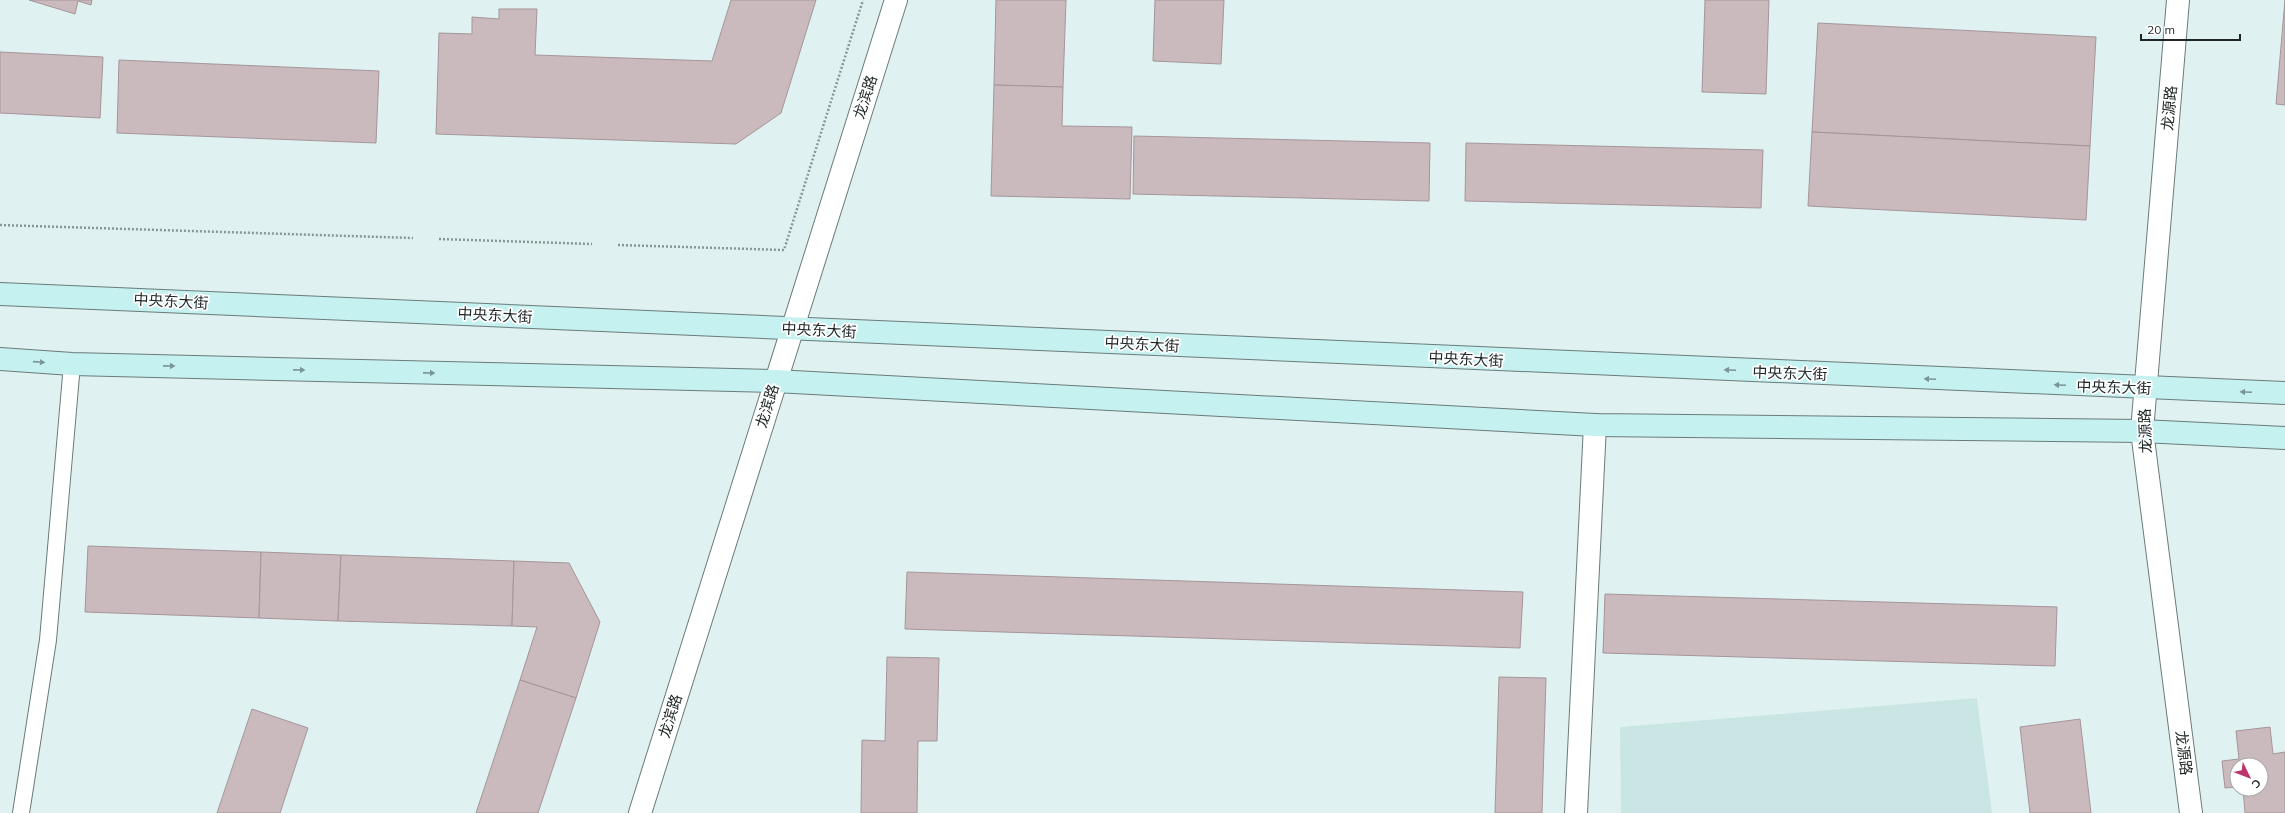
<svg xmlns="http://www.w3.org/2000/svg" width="2285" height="813" viewBox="0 0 2285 813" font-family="Mulish,'Noto Sans SC',sans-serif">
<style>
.built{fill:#cae6e4}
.building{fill:#cab9bd;stroke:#a59599}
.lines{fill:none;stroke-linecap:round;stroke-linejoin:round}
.lane-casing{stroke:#6a7b7a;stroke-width:18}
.street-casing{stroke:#6a7b7a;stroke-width:24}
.secondary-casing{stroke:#6a7b7a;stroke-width:24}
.path{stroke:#899696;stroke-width:2.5;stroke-dasharray:2 2;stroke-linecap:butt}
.lane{stroke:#fff;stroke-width:16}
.street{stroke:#fff;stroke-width:22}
.secondary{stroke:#c5f1f0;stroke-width:22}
.oneway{fill:#7a9595}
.labels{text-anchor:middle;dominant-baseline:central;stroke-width:3.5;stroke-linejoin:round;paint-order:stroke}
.street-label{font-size:15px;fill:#1e2525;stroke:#fff}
</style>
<rect width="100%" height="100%" fill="#dff2f1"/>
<polygon class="built" points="1977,698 1992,813 1621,813 1620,727"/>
<g class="building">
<polygon points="29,0 92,0 91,5 78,1 75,14"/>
<polygon points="731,0 816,0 781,113 736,144 436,134 439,33 472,34 472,17 499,19 499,9 537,9 535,55 712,61"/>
<polygon points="996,0 1066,0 1063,87 994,85"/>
<polygon points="1155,0 1224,0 1221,64 1153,61"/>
<polygon points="1705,0 1769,0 1766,94 1702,92"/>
<polygon points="2285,0 2285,105 2276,104"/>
<polygon points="1818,23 2096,37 2090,146 1812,132"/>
<polygon points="0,52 103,57 100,118 0,113"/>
<polygon points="119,60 379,71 376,143 117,133"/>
<polygon points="994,85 1063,87 1062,126 1132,127 1130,199 991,196"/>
<polygon points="1812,132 2090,146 2086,220 1808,206"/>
<polygon points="1134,136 1430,143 1429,201 1133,194"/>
<polygon points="1466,143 1763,150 1761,208 1465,201"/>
<polygon points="88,546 261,552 259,618 85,612"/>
<polygon points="261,552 341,555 338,621 259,618"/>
<polygon points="341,555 514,561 512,626 338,621"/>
<polygon points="514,561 569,563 600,622 576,698 520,680 537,627 512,626"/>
<polygon points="907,572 1523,592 1520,648 905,629"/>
<polygon points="1605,594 2057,607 2055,666 1603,653"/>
<polygon points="887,657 939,658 937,741 918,741 917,813 861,813 862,740 885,741"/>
<polygon points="1499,677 1546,678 1542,813 1495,813"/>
<polygon points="520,680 576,698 538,813 476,813"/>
<polygon points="252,709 308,728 280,813 217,813"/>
<polygon points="2080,719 2091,813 2030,813 2020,727"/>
<polygon points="2270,727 2273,754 2285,752 2285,813 2245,813 2243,789 2261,789 2261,765 2237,765 2237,787 2225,788 2222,761 2239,759 2236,731"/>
</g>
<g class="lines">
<defs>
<polyline id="lane" points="21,813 48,640 72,364"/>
<g id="street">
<polyline points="2178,0 2142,431 2191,813"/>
<polyline points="640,813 896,0"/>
<polyline points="1576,813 1595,425"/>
</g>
<g id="secondary">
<polyline points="0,294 2285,393"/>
<polyline points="0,359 72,364 775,381 1595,425 2142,431 2285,438"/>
</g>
</defs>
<use href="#lane" class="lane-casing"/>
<use href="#street" class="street-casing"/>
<use href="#secondary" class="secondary-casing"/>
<g class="path">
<polyline points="0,225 413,238"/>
<polyline points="439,239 592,244"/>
<polyline points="618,245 784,250 863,0"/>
</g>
<use href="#lane" class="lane"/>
<use href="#street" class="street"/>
<use href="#secondary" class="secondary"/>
</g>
<defs><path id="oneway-solid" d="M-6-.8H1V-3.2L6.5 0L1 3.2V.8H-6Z"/></defs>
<g class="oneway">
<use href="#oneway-solid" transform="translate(39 362) rotate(4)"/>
<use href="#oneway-solid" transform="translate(169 366) rotate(1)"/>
<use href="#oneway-solid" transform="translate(299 370) rotate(1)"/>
<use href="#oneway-solid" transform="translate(1730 370) rotate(-178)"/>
<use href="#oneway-solid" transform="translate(429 373) rotate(1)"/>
<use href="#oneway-solid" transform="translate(1930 379) rotate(-178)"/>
<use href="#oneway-solid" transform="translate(2060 385) rotate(-178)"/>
<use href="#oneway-solid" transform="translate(2246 392) rotate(-178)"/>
</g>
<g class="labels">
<g class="street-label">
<text transform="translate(865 97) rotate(-72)">龙滨路</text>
<text transform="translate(2169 108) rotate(-85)">龙源路</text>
<text transform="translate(171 301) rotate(3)">中央东大街</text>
<text transform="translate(495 315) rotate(3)">中央东大街</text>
<text transform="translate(819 330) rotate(3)">中央东大街</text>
<text transform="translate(1142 344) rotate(3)">中央东大街</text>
<text transform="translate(1466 359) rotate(3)">中央东大街</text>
<text transform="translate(1790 373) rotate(2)">中央东大街</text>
<text transform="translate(2114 387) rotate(2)">中央东大街</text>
<text transform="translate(767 406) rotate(-73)">龙滨路</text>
<text transform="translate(2145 431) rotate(-92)">龙源路</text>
<text transform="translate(670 716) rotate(-73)">龙滨路</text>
<text transform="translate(2184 753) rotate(83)">龙源路</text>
</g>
</g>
<g transform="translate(2249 777) rotate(133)"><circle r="19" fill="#ffffff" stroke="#a5a8a8"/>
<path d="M0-3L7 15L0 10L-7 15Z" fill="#be336b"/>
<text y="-6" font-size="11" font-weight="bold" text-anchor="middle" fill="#1e2525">С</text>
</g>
<path d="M2141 34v6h99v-6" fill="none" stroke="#1e2525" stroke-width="2"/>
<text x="2147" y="34" font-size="12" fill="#1e2525" stroke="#ffffff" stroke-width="3" paint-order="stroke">20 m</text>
</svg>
